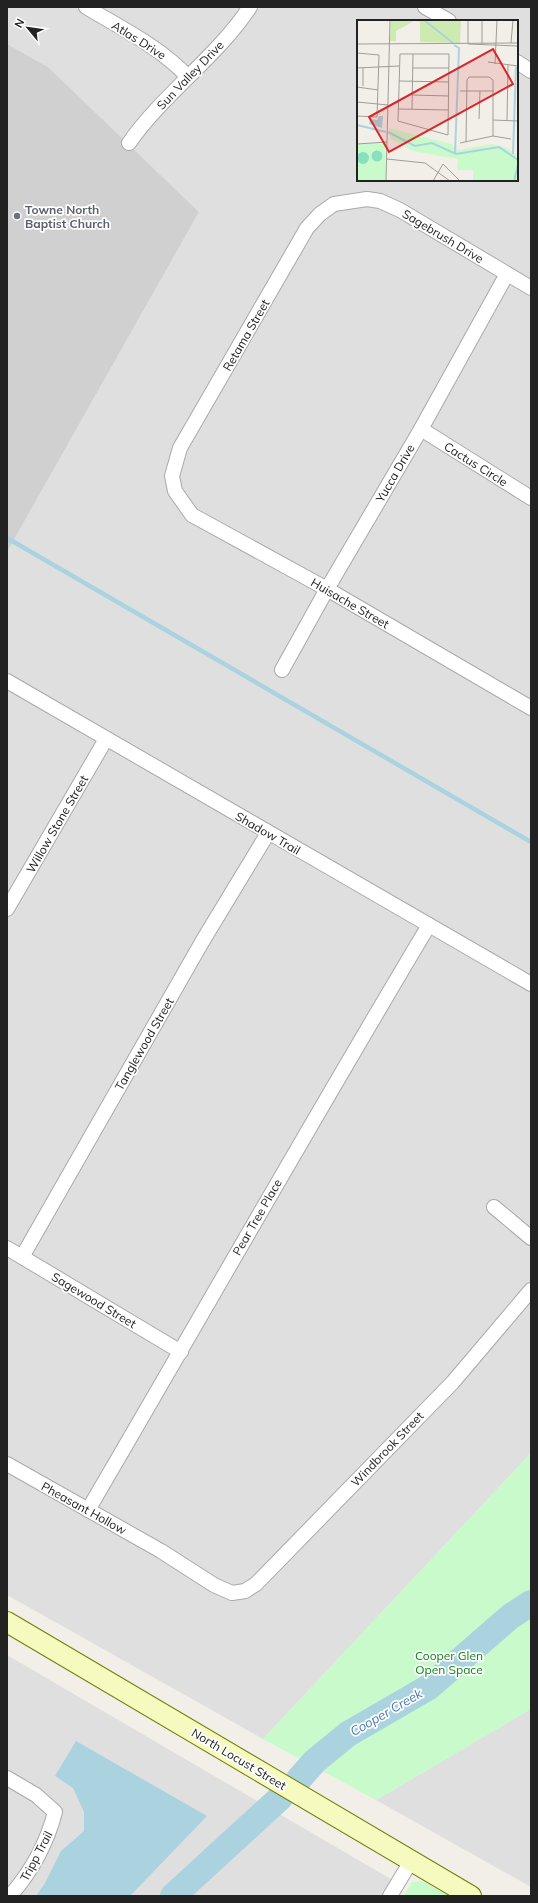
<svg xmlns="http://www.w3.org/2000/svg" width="538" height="1903" viewBox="0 0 538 1903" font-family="Mulish,sans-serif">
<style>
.residential{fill:#e0dfdf;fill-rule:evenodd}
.religious{fill:#d0d0d0}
.park{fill:#c8facc}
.water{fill:#aad3df}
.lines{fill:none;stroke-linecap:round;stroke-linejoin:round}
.stream{stroke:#aad3df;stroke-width:4.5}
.river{stroke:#aad3df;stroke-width:26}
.minor-casing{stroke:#a9a9a9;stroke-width:16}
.secondary-casing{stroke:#707d05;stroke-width:22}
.minor{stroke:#fff;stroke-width:14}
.secondary{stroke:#f7fabf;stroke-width:20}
.worship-dot{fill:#6b7280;stroke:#fff;stroke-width:1.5}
.labels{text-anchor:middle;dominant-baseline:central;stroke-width:3.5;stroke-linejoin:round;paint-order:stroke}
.street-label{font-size:12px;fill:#222;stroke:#fff}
.worship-label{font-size:12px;font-weight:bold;fill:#5b616d;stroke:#fff;text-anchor:start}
.park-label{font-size:12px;fill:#0c8416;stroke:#fff}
.water-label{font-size:13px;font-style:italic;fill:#4a7aab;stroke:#fff}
.inset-river{fill:none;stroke:#aad3df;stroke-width:2}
.inset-road{fill:none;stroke:#9f9d99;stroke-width:1}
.view{fill:#d62828;fill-opacity:0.15;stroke:#d62828;stroke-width:2}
.inset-edge{fill:none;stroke:#222;stroke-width:2}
</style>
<rect width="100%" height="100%" fill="#f2efe9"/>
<g class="residential">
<path d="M7,7H531V1453L263,1739L7,1595V552L199,212L48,67L7,44ZM358,21H517V180H358Z"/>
<polygon points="7,1655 401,1885 393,1896 7,1896"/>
<polygon points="531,1709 531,1887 376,1800"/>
</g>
<polygon class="religious" points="7,44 48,67 199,212 7,552"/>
<g class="park">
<polygon points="531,1453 531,1709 376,1800 263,1739"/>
<polygon points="422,1881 449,1896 404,1896 412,1882"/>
</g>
<polygon class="water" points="76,1741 207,1816 130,1896 36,1896 45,1883 61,1851 84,1831 84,1812 73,1788 55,1776"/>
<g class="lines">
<polyline class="stream" points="7,538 531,842"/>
<g class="river">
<polyline points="299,1779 315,1761 348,1734 429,1687 511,1616 531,1603"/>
<polyline points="173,1896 280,1798"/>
</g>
<defs>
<g id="minor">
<path d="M86,7C121,28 160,47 188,77"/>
<polyline points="425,7 449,21"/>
<polyline points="517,62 531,71"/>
<path d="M129,143C164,93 216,58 250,7"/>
<polyline points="531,288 400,210 380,201 367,199 334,204 320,214 307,228 180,448 172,476 175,491 192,515 327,589 531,708"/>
<polyline points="421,429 531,498"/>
<polyline points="282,670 327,589 421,429 507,274"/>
<polyline points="7,681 531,984"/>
<polyline points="7,909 106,739"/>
<polyline points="494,1207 531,1238"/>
<polyline points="7,1248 181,1352"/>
<polyline points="22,1257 202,942 268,833"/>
<polyline points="7,1464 161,1551 214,1585 232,1593 245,1591 256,1584 453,1382 531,1290"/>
<path d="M88,1510C202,1315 313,1119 429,925"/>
<path d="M7,1778L36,1795L55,1812C47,1843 31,1872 10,1896"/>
<polyline points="390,1896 411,1861"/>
</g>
<polyline id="secondary" points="7,1622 471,1896"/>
</defs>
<use href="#minor" class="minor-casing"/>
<use href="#secondary" class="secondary-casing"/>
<use href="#minor" class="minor"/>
<use href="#secondary" class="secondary"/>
</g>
<circle class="worship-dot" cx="17" cy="216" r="4"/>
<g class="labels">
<g class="street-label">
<text transform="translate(139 40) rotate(32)">Atlas Drive</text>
<text transform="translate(190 75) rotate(-46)">Sun Valley Drive</text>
<text transform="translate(443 236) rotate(31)">Sagebrush Drive</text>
<text transform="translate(246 335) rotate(-60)">Retama Street</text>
<text transform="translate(476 464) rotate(32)">Cactus Circle</text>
<text transform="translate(395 473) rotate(-60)">Yucca Drive</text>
<text transform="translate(350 603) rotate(30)">Huisache Street</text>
<text transform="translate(57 824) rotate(-60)">Willow Stone Street</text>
<text transform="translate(268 833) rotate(30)">Shadow Trail</text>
<text transform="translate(144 1044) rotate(-60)">Tanglewood Street</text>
<text transform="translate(257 1217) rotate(-60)">Pear Tree Place</text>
<text transform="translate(94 1300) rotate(31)">Sagewood Street</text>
<text transform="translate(387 1449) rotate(-46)">Windbrook Street</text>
<text transform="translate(84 1508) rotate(29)">Pheasant Hollow</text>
<text transform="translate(239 1759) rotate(31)">North Locust Street</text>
<text transform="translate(36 1856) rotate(-62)">Tripp Trail</text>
</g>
<g class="worship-label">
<text x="25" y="209">Towne North<tspan x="25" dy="14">Baptist Church</tspan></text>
</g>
<g class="park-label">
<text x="449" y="1655">Cooper Glen<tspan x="449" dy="14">Open Space</tspan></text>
</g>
<g class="water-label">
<text transform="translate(386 1712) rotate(-30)">Cooper Creek</text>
</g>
</g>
<g transform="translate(357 20)">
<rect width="161" height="161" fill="#f2efe9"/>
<path d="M34,0H104L103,23L63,22V2L57,1L39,11V21H33Z" fill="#cdebb0"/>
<path d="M32,108L94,124L101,130L135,124L150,128L161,137V160H116V150H100L101,139L56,131L33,118ZM28,123L29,161H0V124Z" fill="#c8facc"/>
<path d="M14.5 136a5.5 5.5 0 1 1 11 0a5.5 5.5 0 1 1-11 0ZM0 138a6 6 0 1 1 12 0a6 6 0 1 1-12 0Z" fill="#88e0be"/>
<path d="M22,96H26L25,108L12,104L13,99L20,100Z" fill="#aad3df"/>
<path class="inset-river" d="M67,0L96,23M97,25L102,28L98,134M0,105L29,112M31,112L58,126L75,123L99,134L142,127L161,140M156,134L159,47M157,161L161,145"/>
<path class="inset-road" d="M154,23L156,0M0,24L161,23M111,24L161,26M111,24V0M125,24V0M0,33L22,35L20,97L0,96M43,34H92L91,115L41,101ZM131,42L161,46M138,44L140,0M0,48L42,46M56,48H92M42,61L92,62M6,66V48M0,67L21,70M103,71H137M55,75L92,76M0,82L31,85M41,89L91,90M55,89L56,34M122,99L123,71M136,100L161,101M150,101L151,45M109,122L110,60L112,57H132L136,60V116M103,123L136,116L154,119M0,124L30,122M30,139L68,143L93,161M29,161L33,0M76,161L86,144L103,161"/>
<path class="view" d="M136,29L156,64L32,132L12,97Z"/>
<rect width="161" height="161" class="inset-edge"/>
</g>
<rect width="538" height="1903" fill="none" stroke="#222222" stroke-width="16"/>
<g transform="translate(28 28) rotate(299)" stroke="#ffffff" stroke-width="3" paint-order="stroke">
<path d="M0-3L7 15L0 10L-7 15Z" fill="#222222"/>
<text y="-6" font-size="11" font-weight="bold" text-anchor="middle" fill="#222222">N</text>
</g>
</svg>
